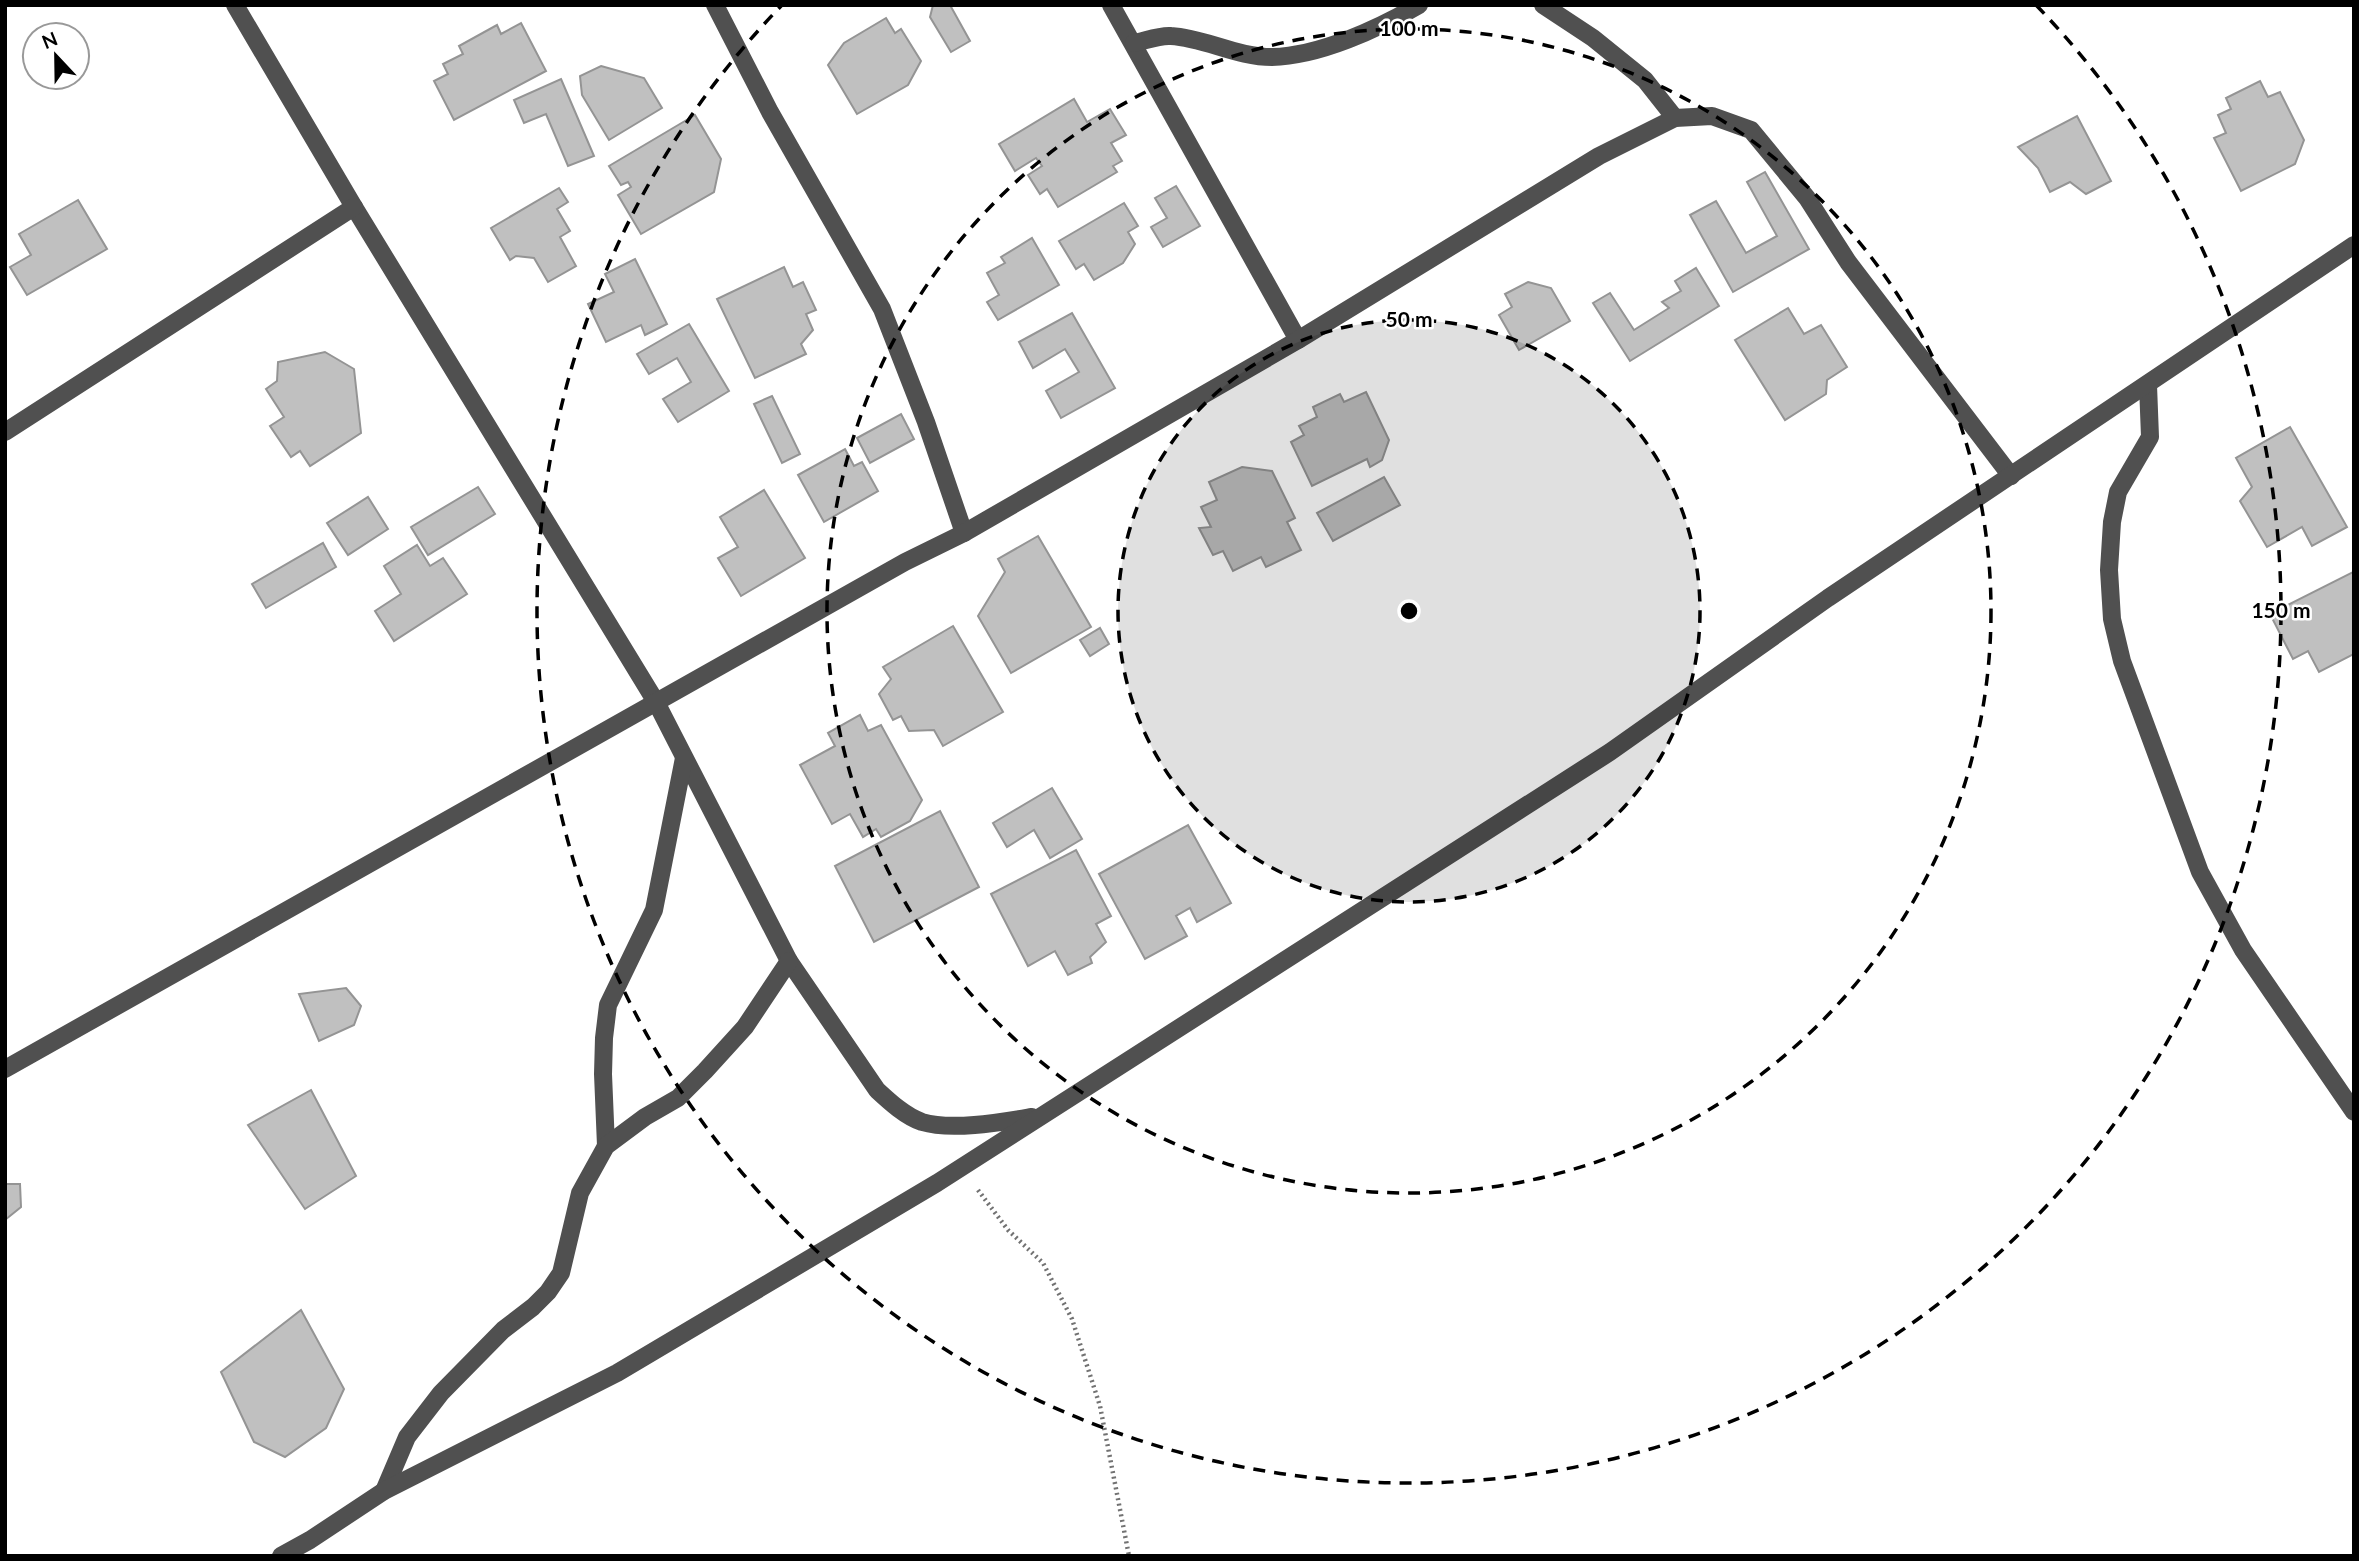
<svg xmlns="http://www.w3.org/2000/svg" width="2359" height="1561" viewBox="0 0 2359 1561" font-family="Lato,sans-serif">
<style>
.building{fill:#c0c0c0;stroke:#949494;stroke-width:2}
.lines{fill:none;stroke-linecap:round;stroke-linejoin:round}
.path{stroke:#727272;stroke-width:4.5;stroke-dasharray:2 3.5;stroke-linecap:butt}
.minor{stroke:#505050;stroke-width:18}
.ring{fill:none;stroke:#000;stroke-width:3.5;stroke-dasharray:12 9}
.centre{fill:#000;stroke:#fff;stroke-width:3.5}
.ring-label{font-size:21px;text-anchor:middle;font-weight:bold;fill:#000;stroke:#fff;stroke-width:5;stroke-linejoin:round;paint-order:stroke}
</style>
<rect width="100%" height="100%" fill="#fff"/>
<g class="building">
<polygon points="933,5 950,5 970,41 951,52 930,17"/>
<polygon points="886,18 895,33 901,29 921,61 908,85 857,114 828,65 844,43"/>
<polygon points="521,23 546,71 454,120 434,81 448,74 443,64 463,54 459,46 497,25 501,34"/>
<polygon points="601,66 644,78 662,108 609,140 582,95 580,76"/>
<polygon points="561,79 594,156 568,166 546,114 524,123 514,100"/>
<polygon points="2260,81 2268,97 2280,92 2304,140 2295,164 2241,191 2214,138 2226,133 2218,115 2231,109 2226,98"/>
<polygon points="1074,99 1087,122 1110,109 1126,135 1111,143 1122,161 1113,166 1117,172 1058,207 1047,189 1040,194 1028,175 1042,166 1036,158 1015,171 999,144"/>
<polygon points="695,115 721,159 714,192 641,234 618,195 631,187 628,182 621,185 609,166"/>
<polygon points="2077,116 2111,181 2086,194 2070,182 2050,192 2038,168 2018,147"/>
<polygon points="1765,172 1809,249 1733,292 1690,215 1716,201 1746,253 1777,236 1747,182"/>
<polygon points="1176,186 1200,226 1163,247 1151,227 1167,218 1155,198"/>
<polygon points="559,188 568,202 557,209 570,231 560,237 576,266 548,282 534,258 516,256 510,260 491,228"/>
<polygon points="78,200 107,249 27,295 10,267 31,255 19,234"/>
<polygon points="1124,203 1138,226 1128,232 1135,244 1123,263 1094,280 1084,264 1076,269 1059,241"/>
<polygon points="1032,238 1059,285 998,320 987,302 999,295 987,273 1005,263 1001,257"/>
<polygon points="635,259 667,324 645,335 641,325 606,342 588,304 614,292 605,274"/>
<polygon points="784,267 793,287 803,282 816,310 806,314 813,330 801,344 806,354 755,378 717,299"/>
<polygon points="1696,268 1719,306 1630,361 1593,303 1610,293 1634,330 1669,308 1662,302 1681,291 1675,281"/>
<polygon points="1528,282 1551,288 1570,321 1519,350 1499,315 1512,307 1505,294"/>
<polygon points="1788,308 1804,334 1821,325 1847,367 1827,380 1826,394 1785,420 1735,340"/>
<polygon points="1072,313 1115,388 1061,418 1046,391 1079,372 1065,349 1033,368 1019,342"/>
<polygon points="689,324 729,391 678,422 663,399 691,382 677,358 649,374 637,354"/>
<polygon points="325,352 354,369 361,433 310,466 300,451 291,457 270,426 284,417 266,389 277,381 278,362"/>
<polygon points="1366,392 1389,440 1382,460 1370,467 1367,459 1312,486 1291,442 1304,435 1299,426 1317,417 1313,407 1340,394 1344,402"/>
<polygon points="772,396 800,454 782,463 754,404"/>
<polygon points="901,414 914,439 870,463 857,438"/>
<polygon points="2290,427 2347,527 2312,546 2302,527 2267,547 2240,501 2252,487 2236,458"/>
<polygon points="845,449 854,466 862,462 878,491 824,522 798,475"/>
<polygon points="1242,467 1272,471 1295,518 1287,522 1301,550 1266,567 1261,557 1233,571 1223,551 1213,555 1199,528 1211,527 1201,507 1217,500 1209,482"/>
<polygon points="1384,477 1400,505 1333,541 1317,513"/>
<polygon points="478,487 495,514 428,555 411,527"/>
<polygon points="764,490 805,558 741,596 718,558 738,547 720,517"/>
<polygon points="368,497 388,529 348,555 327,523"/>
<polygon points="1038,536 1091,627 1011,673 978,616 1005,572 998,559"/>
<polygon points="323,543 336,567 266,608 252,584"/>
<polygon points="417,545 430,566 443,558 467,594 394,641 375,611 401,594 384,566"/>
<polygon points="2353,572 2354,654 2319,672 2308,651 2293,659 2270,614"/>
<polygon points="953,626 1003,712 943,746 934,730 909,731 901,716 893,720 879,694 891,679 883,667"/>
<polygon points="1100,628 1109,644 1090,656 1080,640"/>
<polygon points="860,715 868,731 881,725 922,800 910,821 881,837 876,829 863,837 850,814 832,824 800,765 835,746 828,733"/>
<polygon points="1052,788 1082,839 1050,858 1034,830 1007,847 993,823"/>
<polygon points="940,811 979,887 874,942 835,866"/>
<polygon points="1188,825 1231,903 1197,922 1190,908 1176,916 1187,936 1145,959 1099,874"/>
<polygon points="1076,850 1111,916 1096,924 1106,942 1090,957 1092,963 1068,975 1055,951 1028,966 991,894"/>
<polygon points="346,988 361,1006 354,1025 319,1041 299,994"/>
<polygon points="311,1090 356,1176 305,1209 248,1125"/>
<polygon points="5,1184 20,1184 21,1207 5,1220"/>
<polygon points="301,1310 344,1389 326,1428 285,1457 254,1442 221,1372"/>
</g>
<g class="lines">
<polyline class="path" points="978,1190 1008,1230 1043,1263 1072,1319 1100,1406 1129,1556"/>
<g class="minor">
<path d="M235,5L354,207L656,702L789,961L877,1090C890,1102 905,1116 922,1122C952,1131 1002,1122 1032,1117"/>
<polyline points="715,5 770,112 882,309 926,422 964,533"/>
<polyline points="1111,5 1298,340"/>
<polyline points="1543,5 1593,38 1645,80 1675,118"/>
<path d="M1134,43C1145,41 1159,35 1171,36C1205,38 1237,57 1272,57C1319,56 1378,29 1419,5"/>
<polyline points="2148,385 2150,437 2118,492 2112,522 2109,570 2112,619 2122,661 2200,872 2243,950 2354,1112"/>
<polyline points="5,432 354,207"/>
<polyline points="5,1069 905,562 964,533 1298,340 1599,156 1675,118 1712,116 1751,130 1807,198 1848,262 2011,476"/>
<polyline points="606,1146 603,1074 604,1038 608,1005 654,910 684,758"/>
<polyline points="384,1491 407,1437 441,1393 503,1330 533,1307 548,1292 561,1273 580,1193 606,1146 645,1117 678,1098 705,1071 745,1027 789,961"/>
<polyline points="281,1556 310,1540 384,1491 617,1373 937,1183 1610,752 1828,598 2354,245"/>
</g>
</g>
<circle cx="1409" cy="611" r="291" fill="#000" fill-opacity=".12"/>
<g class="ring">
<circle cx="1409" cy="611" r="291"/>
<circle cx="1409" cy="611" r="582"/>
<path d="M2036 5A872 872 0 1 1 782 5"/>
</g>
<circle cx="1409" cy="611" r="10" class="centre"/>
<g class="ring-label">
<text x="1409" y="36">100 m</text>
<text x="1409" y="327">50 m</text>
<text x="2281" y="618">150 m</text>
</g>
<rect width="2359" height="1561" fill="none" stroke="#000000" stroke-width="14"/>
<g transform="translate(56 56) rotate(338)"><circle r="33" fill="#ffffff" stroke="#999999" stroke-width="2"/>
<path d="M0-5L12 26L0 18L-12 26Z" fill="#000000"/>
<text y="-10" font-size="19" font-weight="bold" text-anchor="middle" fill="#000000">N</text>
</g>
</svg>
